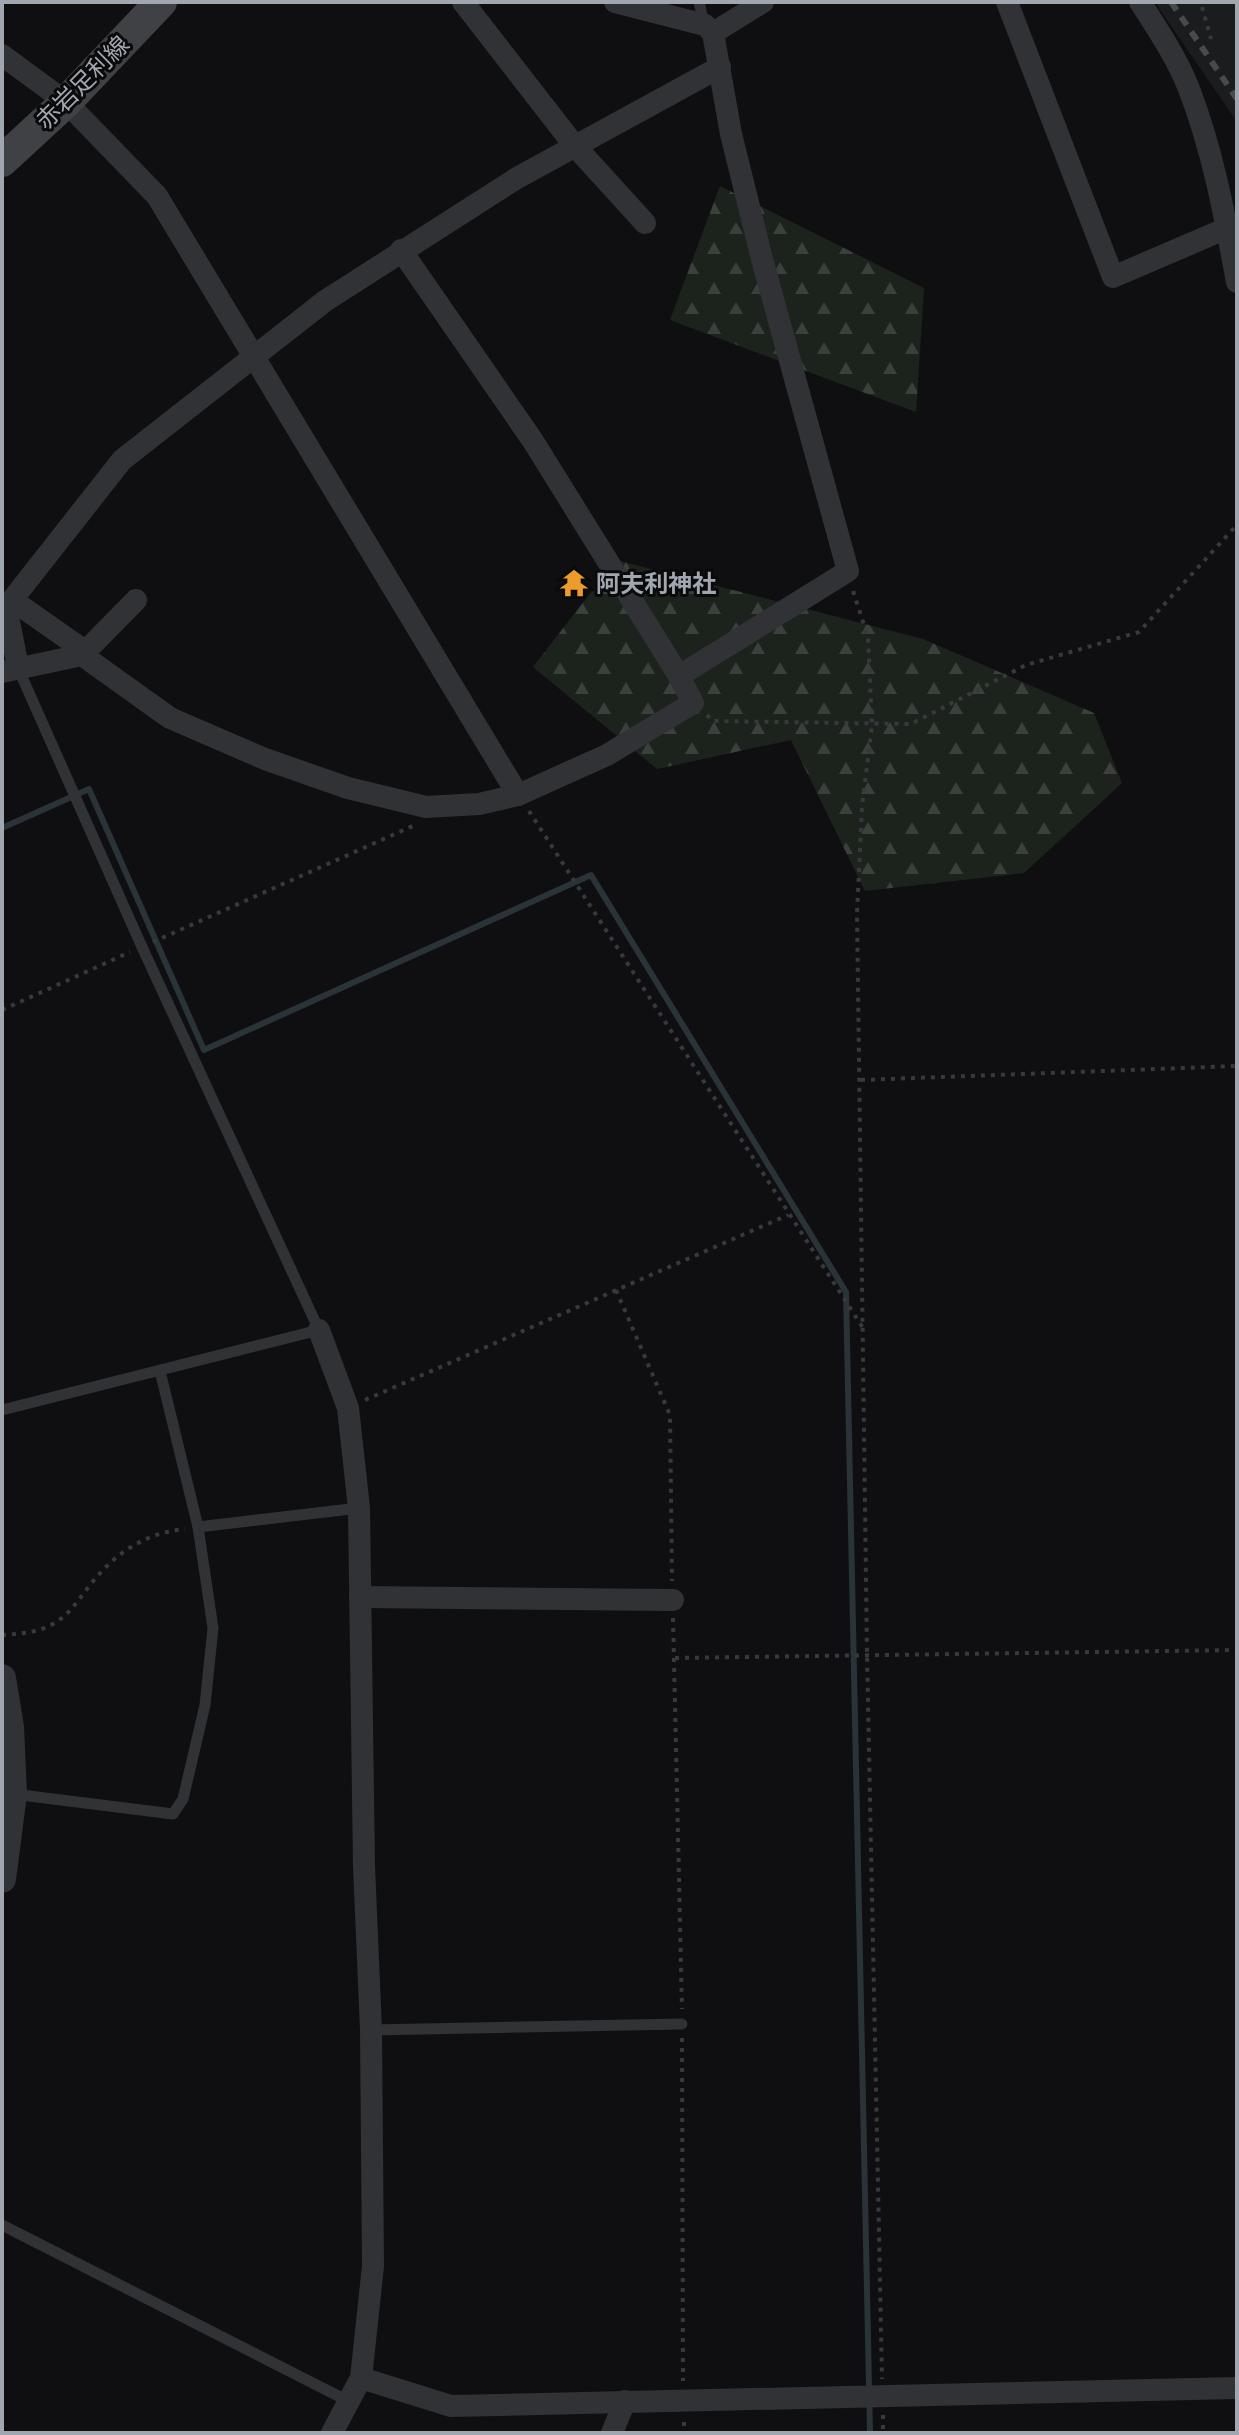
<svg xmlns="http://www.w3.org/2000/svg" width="1239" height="2435" viewBox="0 0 1239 2435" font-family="'IBM Plex Sans','Noto Sans JP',sans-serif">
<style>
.built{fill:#1b1c1d}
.forest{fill:url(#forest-firs)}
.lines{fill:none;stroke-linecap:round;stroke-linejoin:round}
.stream{stroke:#293338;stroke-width:6}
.path{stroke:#37393c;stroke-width:4;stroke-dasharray:4 6;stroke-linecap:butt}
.service{stroke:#303235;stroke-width:11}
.minor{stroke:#303235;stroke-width:22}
.tertiary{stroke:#303235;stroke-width:28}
.secondary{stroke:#3f4145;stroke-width:32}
.rail{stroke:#484a4e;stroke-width:6;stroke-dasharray:10 8;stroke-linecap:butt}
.labels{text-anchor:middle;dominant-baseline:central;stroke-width:6;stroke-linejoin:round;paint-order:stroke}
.street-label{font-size:24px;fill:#a1a7b1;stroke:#0a0a0b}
.poi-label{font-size:24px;font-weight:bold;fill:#a1a7b1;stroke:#0a0a0b;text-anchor:start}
</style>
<defs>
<pattern id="forest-firs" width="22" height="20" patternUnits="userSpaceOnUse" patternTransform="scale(2)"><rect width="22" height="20" fill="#1c231c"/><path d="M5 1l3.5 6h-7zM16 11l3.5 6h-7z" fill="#3a403b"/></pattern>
</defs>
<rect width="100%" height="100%" fill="#0f0f11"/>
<polygon class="built" points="1155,2 1237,2 1237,122 1167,20"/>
<g class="forest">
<polygon points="720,186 924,288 916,412 670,320"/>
<polygon points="616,560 923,639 1094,713 1122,783 1024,873 865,891 791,740 657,769 533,667"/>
</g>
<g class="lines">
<polyline class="stream" points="2,828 89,789 204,1050 591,875 846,1292 870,2433"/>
<g class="path">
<polyline points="1202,7 1211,39"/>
<polyline points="853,591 868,637 872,725 862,807 857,913 867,1654 882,2379"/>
<polyline points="707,715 713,721 911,724 1026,665 1139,632 1234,528 1237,528"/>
<polyline points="529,811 863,1328"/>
<polyline points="153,942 415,825"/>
<polyline points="2,1010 130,952"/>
<polyline points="861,1080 1237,1066"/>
<polyline points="616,1290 670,1415 672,1581"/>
<polyline points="365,1400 788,1215"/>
<polyline points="673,1618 682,2009"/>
<path d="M2,1635C18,1634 36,1633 51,1625C69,1616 78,1600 90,1585C115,1553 145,1533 185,1529"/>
<polyline points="675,1658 1237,1650"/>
<polyline points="682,2038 683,2381"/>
<polyline points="883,2415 883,2433"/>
<polyline points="684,2422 684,2433"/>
</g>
<g class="service">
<polyline points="699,2 704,24"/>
<polyline points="160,1371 198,1527"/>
<polyline points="2,1410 319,1330 142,947 18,668"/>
<polyline points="13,1794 173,1814 183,1799 205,1705 213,1628 198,1527 359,1508"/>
<polyline points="371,2030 682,2024"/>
<polyline points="2,2225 348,2401"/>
</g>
<g class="minor">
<polyline points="463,2 574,145 645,223"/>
<polyline points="615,2 705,25 713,33 731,134 762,259 848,571 679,676"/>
<polyline points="1007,2 1113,277 1227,228"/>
<path d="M1140,2C1158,30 1177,58 1189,89C1213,151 1225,217 1237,282"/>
<polyline points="713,33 763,2"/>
<polyline points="2,55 66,102 157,196 518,795"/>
<polyline points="12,600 85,651"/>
<polyline points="82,655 136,600"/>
<polyline points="18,667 7,611 12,600 122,460 325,301 517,178 720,67"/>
<polyline points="2,672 82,655 170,718 265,759 348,788 426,807 479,804 518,795 607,755 693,703 679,676 533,441 401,250"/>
<polyline points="319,1330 348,1408 359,1508 364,1866 371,2030 373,2266 361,2378 332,2433"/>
<polyline points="360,1597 673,1600"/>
<polyline points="361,2378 451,2406 1237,2388"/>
<polyline points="612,2433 625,2401"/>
</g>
<polyline class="tertiary" points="2,1678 10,1727 13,1794 2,1879"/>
<polyline class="secondary" points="2,161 66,102 161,2"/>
<polyline class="rail" points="1171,2 1237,99"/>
</g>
<defs>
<symbol id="temple-bare" viewBox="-9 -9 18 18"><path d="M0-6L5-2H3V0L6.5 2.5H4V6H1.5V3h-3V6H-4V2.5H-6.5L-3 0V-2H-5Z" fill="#eb9c2d" stroke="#0a0a0b" stroke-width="2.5" paint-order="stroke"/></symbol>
</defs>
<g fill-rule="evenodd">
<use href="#temple-bare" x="554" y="563" width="40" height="40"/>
</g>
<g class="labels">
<g class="street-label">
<text transform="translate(82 82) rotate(-45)">赤岩足利線</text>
</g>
<g class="poi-label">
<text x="596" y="583">阿夫利神社</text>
</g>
</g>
<rect width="1239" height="2435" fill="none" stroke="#a1a7b1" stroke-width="8"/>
</svg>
